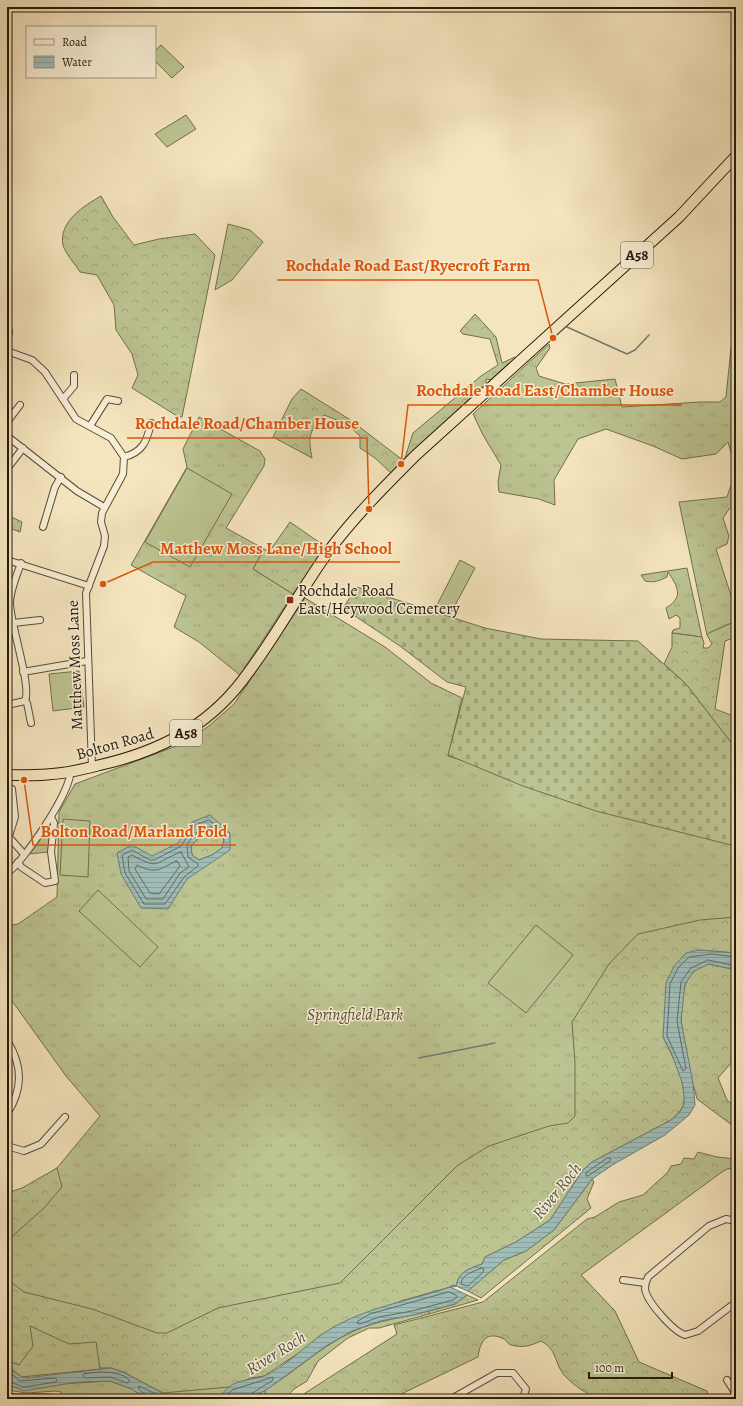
<svg xmlns="http://www.w3.org/2000/svg" width="743" height="1406" viewBox="0 0 743 1406" font-family="Alegreya,serif">
<style>
.grass{fill:url(#grass-tufts);stroke:#716f4e}
.forest{fill:url(#forest-crowns);stroke:#716f4e}
.cemetery{fill:url(#cemetery-stones);stroke:#716f4e}
.garden{fill:url(#garden-dots);stroke:#716f4e}
.pitch{fill:#bcc491;stroke:#716f4e}
.water{fill:url(#water-rules);stroke:#6f7c73;fill-rule:evenodd}
.lines{fill:none;stroke-linecap:round;stroke-linejoin:round}
.shore{stroke:#626c62;stroke-width:1}
.stream{stroke:#6f7c73;stroke-width:1.5}
.minor-casing{stroke:#5a4d37;stroke-width:8}
.trunk-casing{stroke:#261a0a;stroke-width:12}
.minor{stroke:#f8eed5;stroke-width:6}
.trunk{stroke:#f5e5be;stroke-width:10}
.poi-dot{fill:#8f2418;stroke:#f8eed5;stroke-width:1.5}
.labels{text-anchor:middle;dominant-baseline:central;stroke-width:3;stroke-linejoin:round;paint-order:stroke}
.shield{fill:#f8eed5;stroke:#655a47;stroke-width:1}
.shield-label{font-size:15px;font-weight:bold;fill:#261a0a}
.poi-label{font-size:16px;fill:#261a0a;stroke:#f8eed5;text-anchor:start}
.street-label{font-size:16px;fill:#261a0a;stroke:#f8eed5}
.park-label{font-size:16px;font-style:italic;fill:#534d32;stroke:#f8eed5}
.water-label{font-size:17px;font-style:italic;fill:#505347;stroke:#f8eed5}
.leader{fill:none;stroke:#de560c;stroke-width:1.5}
.callout-dot{fill:#de560c;stroke:#f8eed5;stroke-width:1.5}
.callout-label{font-size:17px;text-anchor:middle;font-weight:bold;fill:#de560c;stroke:#f8eed5;stroke-width:3;stroke-linejoin:round;paint-order:stroke}
</style>
<defs>
<pattern id="grass-tufts" width="24" height="20" patternUnits="userSpaceOnUse"><rect width="24" height="20" fill="#bcc491"/><path d="M3 7l-1-3M5 7V3M7 7l1-3M15 17l-1-3M17 17v-4M19 17l1-3" fill="none" stroke="#a1a87c"/></pattern>
<pattern id="forest-crowns" width="20" height="18" patternUnits="userSpaceOnUse"><rect width="20" height="18" fill="#bcc491"/><path d="M2 6a3 3 0 1 1 6 0M12 15a3 3 0 1 1 6 0" fill="none" stroke="#a1a87c"/></pattern>
<pattern id="cemetery-stones" width="16" height="16" patternUnits="userSpaceOnUse"><rect width="16" height="16" fill="#bcc491"/><path d="M2 7V4a2 2 0 0 1 4 0v3zM10 15v-3a2 2 0 0 1 4 0v3z" fill="#a1a87c"/></pattern>
<pattern id="garden-dots" width="8" height="8" patternUnits="userSpaceOnUse"><rect width="8" height="8" fill="#bcc491"/><path d="M2 2h.1M6 6h.1" fill="none" stroke="#a1a87c" stroke-width="1.8" stroke-linecap="round"/></pattern>
<pattern id="water-rules" width="6" height="5" patternUnits="userSpaceOnUse"><rect width="6" height="5" fill="#9fbdb9"/><path d="M0 2.5h6" fill="none" stroke="#89a29e"/></pattern>
</defs>
<rect width="100%" height="100%" fill="#f5e5be"/>
<filter id="stains"><feTurbulence type="fractalNoise" baseFrequency=".005" numOctaves="4"/><feColorMatrix values="0 0 0 0 .2 0 0 0 0 .09 0 0 0 0 .02 0 0 0 .5 -.17"/></filter>
<radialGradient id="worn" r=".72"><stop offset=".6" stop-color="#630" stop-opacity="0"/><stop offset="1" stop-color="#630" stop-opacity=".3"/></radialGradient>
<g class="grass">
<polygon points="736,340 736,505 729,509 723,518 729,536 727,544 716,549 736,611 736,621 709,633 707,635 679,502 727,497 736,471 728,442 716,454 682,459 653,446 606,429 578,439 554,480 555,505 539,499 499,492 498,482 501,465 483,435 473,414 549,344 550,348 536,368 539,376 565,384 615,379 622,407 701,402 720,402 726,397 731,348"/>
<polygon points="199,417 260,451 265,459 264,466 226,528 264,549 253,569 293,594 240,675 199,642 174,627 186,596 131,565 187,467 183,449"/>
<path d="M687,568L702,637L672,633L673,630L680,628V618L676,615L669,619L666,608C684,597 678,587 668,572L667,577C659,581 654,583 645,581L641,575Z"/>
<polygon points="305,598 385,647 431,683 462,698 448,756 736,843 736,953 711,950 622,1146 458,1278 456,1286 401,1301 215,1399 174,1399 123,1372 111,1368 21,1377 7,1364 7,1200 57,1168 100,1116 66,1076 7,994 7,926 18,924 57,897 59,812 75,784 187,742 210,725 234,704"/>
<polygon points="51,825 48,852 28,854 48,827"/>
<path d="M429,1311V1314L379,1328H369L348,1338L318,1361L307,1381L294,1389L285,1399H266L265,1390C295,1372 320,1347 352,1332C377,1320 403,1318 429,1311Z"/>
<polygon points="110,1381 132,1389 145,1399 64,1399 61,1392 56,1391 27,1393 7,1390 7,1384 12,1387"/>
<path d="M7,1393C22,1395 37,1393 52,1394C56,1395 58,1396 60,1399H7Z"/>
</g>
<g class="forest">
<path d="M101,196L113,217L134,245L159,239L195,234L215,255L182,417L177,416L132,388L138,375L132,354L116,330L114,305L97,275L80,272C75,264 65,253 63,245C58,222 85,205 101,196Z"/>
<polygon points="228,224 250,230 263,242 232,280 215,290"/>
<path d="M475,314L496,337L502,363L515,357L516,358L493,380L486,379V386L391,473L375,458L360,448V436L347,424L324,415C309,431 308,436 312,458L273,437L292,399L301,389L349,419L404,461L413,433L481,376L498,365L490,339L463,334L460,331Z"/>
<polygon points="290,522 326,547 293,594 253,569 264,549 269,552"/>
<polygon points="736,621 736,637 725,641 715,709 736,717 736,749 686,684 664,664 672,647 672,633 702,637 704,643 703,648 708,648 712,644 707,635 709,633"/>
<polygon points="212,830 220,832 224,840 222,848 212,855 199,860 192,855 191,846 204,833"/>
<path d="M736,917V953L698,950L663,1037C671,1053 690,1088 683,1106C680,1112 676,1116 671,1120L592,1162L583,1170L550,1220L516,1242L485,1257L482,1264C469,1269 459,1271 456,1286L452,1285L450,1287L401,1301L322,1334L303,1350L264,1376L251,1378L229,1387L163,1393L123,1372L111,1368H100L96,1342L69,1344L30,1326L33,1346L19,1365L7,1361V1279L24,1292L92,1309L157,1333H167L218,1308L340,1283L458,1165L489,1146L549,1126L568,1123L575,1116V1063L572,1022L609,964L638,934L700,920Z"/>
<path d="M709,964L736,970V1061L731,1063L718,1078L727,1100L736,1107V1128L697,1099C689,1067 668,999 693,972C697,968 704,966 709,964Z"/>
<path d="M698,1152L717,1157L736,1159V1168L727,1169L722,1172L581,1275L615,1311L639,1362L707,1391L710,1399H599C587,1394 574,1386 565,1376C554,1364 558,1350 541,1341C530,1346 523,1348 511,1345C507,1344 506,1339 502,1338C485,1331 480,1343 478,1357L391,1399H296L397,1334L394,1325L483,1302L587,1219L595,1217L619,1202L643,1195L668,1172L671,1166L681,1164L684,1158L694,1159Z"/>
<polygon points="57,1168 62,1187 44,1208 7,1241 7,1193 22,1188"/>
<polygon points="592,1179 594,1182 587,1199 591,1208 481,1298 468,1291 504,1260 526,1251 554,1230"/>
<polygon points="467,1295 478,1300 429,1314 429,1311 455,1304"/>
<polygon points="265,1390 266,1399 250,1399"/>
</g>
<polygon class="cemetery" points="357,587 485,628 541,639 638,641 686,684 736,749 736,844 731,845 596,811 523,786 448,755 466,687 447,682 400,646 343,608"/>
<polygon class="garden" points="7,515 22,522 20,532 7,527"/>
<g class="pitch">
<polygon points="161,45 184,67 172,78 155,61 155,51"/>
<polygon points="186,115 196,129 167,147 155,134"/>
<polygon points="187,468 232,494 190,567 145,542"/>
<polygon points="460,560 475,568 452,611 437,605"/>
<polygon points="79,671 84,707 53,711 49,674"/>
<polygon points="63,819 90,821 88,877 60,875"/>
<polygon points="98,890 158,947 140,967 79,911"/>
<polygon points="536,925 573,955 526,1013 488,983"/>
</g>
<g class="water">
<path d="M210,815L230,833V850L187,879L168,909L141,908L121,874L117,853L132,845L152,856L178,843L192,822ZM212,830L220,832L224,840L222,848L212,855L199,860L192,855L191,846L204,833Z"/>
<path d="M698,950L736,953V970L709,964L694,971L685,984L681,1021L693,1083L695,1105L689,1115L665,1135L614,1164L592,1179L554,1230L526,1251L504,1260L468,1291L456,1286C459,1271 469,1269 482,1264L485,1257L516,1242L550,1220L583,1170L592,1162L671,1120L680,1112L684,1104V1095L682,1082L671,1052L663,1037L666,983L674,966L686,953Z"/>
<path d="M450,1287L467,1295L455,1304L413,1315L380,1321L352,1331L326,1346L269,1388L250,1399H213C223,1396 222,1392 229,1387C238,1379 254,1380 264,1376C284,1368 304,1347 321,1335C360,1308 407,1302 450,1287Z"/>
<polygon points="7,1364 14,1372 24,1378 111,1368 123,1372 174,1399 145,1399 132,1389 110,1381 77,1382 24,1391 7,1384"/>
</g>
<g class="lines">
<g class="shore">
<path d="M209,820L213,823V826C201,830 193,834 187,845L188,857L198,864V866L184,877L165,904H144L125,873L122,855L132,850L150,860H154L181,846L194,826Z"/>
<path d="M181,852L189,867L180,873L163,899H146L129,871L128,857L132,855C161,871 154,862 181,852Z"/>
<path d="M176,861L178,862L180,866L159,894L150,893L135,869L137,865C155,874 159,870 176,861Z"/>
<polyline points="736,957 711,954 689,957 678,968 670,984 667,1036 683,1071 686,1069 677,1021 681,982 691,968 708,960 736,966"/>
<polygon points="608,1158 611,1159 610,1161 588,1176 586,1176 586,1173"/>
<path d="M481,1268L484,1269L483,1272L468,1286L461,1284C461,1274 474,1272 481,1268Z"/>
<polygon points="449,1292 456,1295 457,1297 453,1300 412,1311 379,1317 360,1324 357,1323 358,1321 370,1314"/>
<polyline points="7,1370 20,1381 55,1378 57,1380 56,1382 24,1387 7,1381"/>
<path d="M100,1372C110,1372 124,1373 130,1381L127,1383L110,1377L85,1378L83,1376L84,1374Z"/>
<polyline points="147,1399 146,1395 138,1388 139,1386 166,1399"/>
<polyline points="223,1399 232,1390 273,1377 273,1380 251,1394 249,1399"/>
</g>
<g class="stream">
<polyline points="567,327 627,354 635,350 649,335"/>
<polyline points="419,1058 495,1043"/>
</g>
<defs>
<g id="minor">
<polyline points="7,327 9,332 7,340"/>
<polyline points="7,351 32,360 45,372 76,419 111,438 124,457 123,474 102,513 101,522 105,536 104,546 86,593 92,767"/>
<polyline points="63,399 74,386 74,375"/>
<polyline points="7,422 20,405"/>
<polyline points="90,426 107,399 118,401"/>
<polyline points="7,436 77,491 104,507"/>
<path d="M124,457C143,452 147,441 151,423"/>
<polyline points="7,469 23,448"/>
<polyline points="43,527 55,487 61,477"/>
<polyline points="7,560 89,586"/>
<path d="M21,563C17,575 10,590 10,603C10,623 32,687 25,701L27,703L31,723"/>
<polyline points="13,623 40,620"/>
<polyline points="23,672 87,661"/>
<polyline points="7,705 25,701"/>
<polyline points="7,835 24,854"/>
<polyline points="9,836 15,817 12,789"/>
<polyline points="18,862 21,867 45,883 55,881 51,852 54,823 51,817"/>
<path d="M7,873C23,863 72,790 70,772"/>
<path d="M7,1040C23,1066 23,1089 7,1114"/>
<polyline points="7,1146 24,1151 41,1144 65,1117"/>
<path d="M736,1221L726,1219L709,1226L648,1277C646,1281 645,1284 645,1289C647,1302 673,1331 685,1335L698,1331L731,1306L736,1305"/>
<polyline points="623,1280 645,1283"/>
<polyline points="727,1380 736,1394"/>
<polyline points="451,1399 497,1373 513,1373 526,1389 523,1399"/>
</g>
<path id="trunk" d="M7,775C22,775 37,776 52,774C69,773 84,769 100,765C157,752 206,728 242,681C274,640 298,594 328,552C354,517 385,486 416,455L679,217L736,156"/>
</defs>
<use href="#minor" class="minor-casing"/>
<use href="#trunk" class="trunk-casing"/>
<use href="#minor" class="minor"/>
<use href="#trunk" class="trunk"/>
</g>
<rect class="poi-dot" x="286" y="596" width="8" height="8" rx="2"/>
<g class="labels">
<g class="shield">
<rect x="621" y="242" width="32" height="26" rx="3"/>
<rect x="170" y="720" width="32" height="26" rx="3"/>
</g>
<g class="shield-label">
<text x="637" y="255">A58</text>
<text x="186" y="733">A58</text>
</g>
<g class="poi-label">
<text x="298" y="591">Rochdale Road<tspan x="298" dy="18">East/Heywood Cemetery</tspan></text>
</g>
<g class="street-label">
<text transform="translate(75 665) rotate(-92)">Matthew Moss Lane</text>
<text transform="translate(115 744) rotate(-16)">Bolton Road</text>
</g>
<g class="park-label">
<text x="355" y="1015">Springfield Park</text>
</g>
<g class="water-label">
<text transform="translate(557 1191) rotate(-51)">River Roch</text>
<text transform="translate(276 1353) rotate(-32)">River Roch</text>
</g>
</g>
<path class="leader" d="M553 338L538 280H277M401 464L408 405H682M369 509L367 438H127M103 584L153 562H400M24 780L33 845H236"/>
<g class="callout-dot">
<circle cx="553" cy="338" r="4"/>
<circle cx="401" cy="464" r="4"/>
<circle cx="369" cy="509" r="4"/>
<circle cx="103" cy="584" r="4"/>
<circle cx="24" cy="780" r="4"/>
</g>
<g class="callout-label">
<text x="408" y="271">Rochdale Road East/Ryecroft Farm</text>
<text x="545" y="396">Rochdale Road East/Chamber House</text>
<text x="247" y="429">Rochdale Road/Chamber House</text>
<text x="276" y="554">Matthew Moss Lane/High School</text>
<text x="134" y="837">Bolton Road/Marland Fold</text>
</g>
<rect width="743" height="1406" fill="none" stroke="#f5e5be" stroke-width="24"/>
<rect x="8" y="8" width="727" height="1390" fill="none" stroke="#261a0a" stroke-width="2"/>
<rect x="12" y="12" width="719" height="1382" fill="none" stroke="#261a0a"/>
<rect x="26" y="26" width="130" height="52" fill="#f8eed5" stroke="#a49984"/>
<rect x="34" y="39" width="20" height="6" fill="#f8eed5" stroke="#a49984"/>
<text x="62" y="46" font-size="12" fill="#261a0a">Road</text>
<rect x="34" y="56" width="20" height="12" fill="url(#water-rules)" stroke="#a49984"/>
<text x="62" y="66" font-size="12" fill="#261a0a">Water</text>
<path d="M589 1372v6h83v-6" fill="none" stroke="#261a0a" stroke-width="2"/>
<text x="595" y="1372" font-size="12" fill="#261a0a" stroke="#f8eed5" stroke-width="3" paint-order="stroke">100 m</text>
<rect width="100%" height="100%" filter="url(#stains)"/>
<rect width="100%" height="100%" fill="url(#worn)"/>
</svg>
